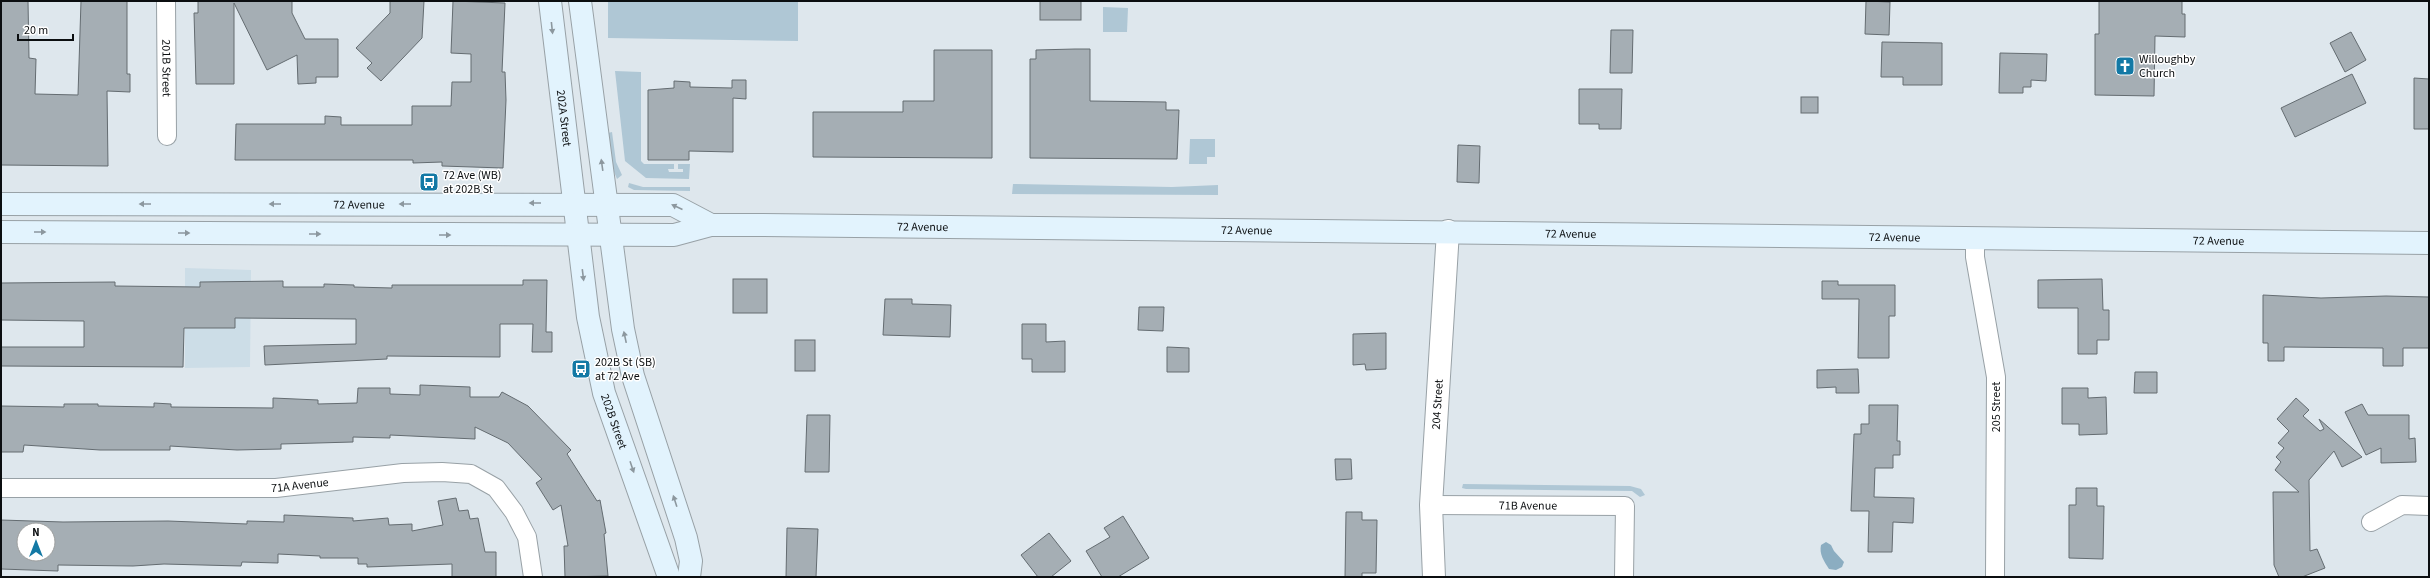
<svg xmlns="http://www.w3.org/2000/svg" width="2430" height="578" viewBox="0 0 2430 578" font-family="'Source Sans 3',sans-serif">
<style>
.built{fill:#ccdde7}
.green{fill:#afc7d5}
.water{fill:#8badc1}
.building{fill:#a5aeb4;stroke:#646c71;fill-rule:evenodd}
.lines{fill:none;stroke-linecap:round;stroke-linejoin:round}
.minor-casing{stroke:#98a1a6;stroke-width:20}
.tertiary-casing{stroke:#98a1a6;stroke-width:24}
.secondary-casing{stroke:#98a1a6;stroke-width:24}
.minor{stroke:#fff;stroke-width:18}
.tertiary{stroke:#fff;stroke-width:22}
.secondary{stroke:#e2f3fd;stroke-width:22}
.oneway{fill:#8c979e}
.labels{text-anchor:middle;dominant-baseline:central;stroke-width:3;stroke-linejoin:round;paint-order:stroke}
.poi-label{font-size:12px;fill:#0b0e10;stroke:#fff;text-anchor:start}
.street-label{font-size:12px;fill:#0b0e10;stroke:#fff}
</style>
<rect width="100%" height="100%" fill="#dee7ed"/>
<polygon class="built" points="185,268 251,270 250,367 185,368"/>
<g class="green">
<polygon points="608,1 798,1 798,41 608,38"/>
<polygon points="1103,7 1128,8 1127,32 1103,32"/>
<polygon points="615,71 641,72 641,161 644,164 674,164 674,169 668,169 669,172 683,172 683,169 678,169 678,164 690,164 689,179 646,178 625,161"/>
<polygon points="612,132 616,162 622,175 617,179 612,167 608,133"/>
<polygon points="1190,139 1215,139 1215,157 1207,157 1207,164 1189,164"/>
<polygon points="629,183 643,187 690,187 690,191 634,190 628,187"/>
<polygon points="1013,184 1172,187 1218,185 1218,195 1012,194"/>
<polygon points="1463,484 1630,486 1641,489 1645,495 1640,497 1632,491 1466,489 1462,488"/>
</g>
<path class="water" d="M1826,542L1831,545L1834,551L1844,562L1842,567L1836,570L1829,569C1824,561 1819,554 1821,545Z"/>
<g class="building">
<polygon points="1,1 28,1 29,58 36,59 35,94 78,95 81,1 127,1 127,74 130,74 130,92 107,91 108,166 1,165"/>
<polygon points="198,1 292,1 292,13 305,39 338,39 338,77 316,77 316,83 298,84 297,55 267,70 234,3 234,84 196,84 194,13 198,13"/>
<polygon points="390,1 424,1 422,38 381,81 367,68 372,63 356,48 390,13"/>
<polygon points="453,1 505,3 502,72 505,72 506,100 503,168 442,166 442,162 413,163 413,160 235,160 236,124 325,124 325,116 341,117 341,125 412,125 412,106 451,106 452,82 471,82 471,54 451,53"/>
<rect x="1040" y="1" width="41" height="19"/>
<polygon points="1866,1 1890,2 1889,35 1865,34"/>
<polygon points="2099,1 2182,1 2182,14 2185,14 2185,37 2155,36 2154,96 2095,95 2095,34 2099,34"/>
<polygon points="1611,30 1633,30 1632,73 1610,73"/>
<polygon points="2351,32 2366,60 2345,72 2330,43"/>
<polygon points="1882,42 1942,43 1942,85 1903,85 1903,77 1881,77"/>
<polygon points="1075,49 1090,49 1090,101 1166,102 1166,110 1179,110 1177,159 1030,158 1030,59 1036,59 1036,50"/>
<polygon points="934,50 992,50 992,158 813,157 813,112 903,112 903,101 934,101"/>
<polygon points="2000,53 2047,54 2046,81 2031,80 2031,87 2023,87 2023,93 1999,93"/>
<polygon points="2352,74 2366,103 2295,137 2281,108"/>
<polygon points="2414,78 2429,79 2429,129 2414,129"/>
<polygon points="732,80 746,80 746,99 733,98 733,152 689,151 689,160 648,160 648,90 674,88 674,81 690,82 690,87 732,88"/>
<polygon points="1579,89 1622,89 1621,129 1599,129 1599,124 1579,124"/>
<rect x="1801" y="97" width="17" height="16"/>
<polygon points="1458,145 1480,146 1479,183 1457,182"/>
<rect x="733" y="279" width="34" height="34"/>
<polygon points="2102,279 2103,310 2109,310 2109,340 2097,340 2097,354 2078,354 2078,308 2038,308 2038,280"/>
<polygon points="523,280 547,280 546,332 552,332 552,352 532,352 533,324 500,324 500,357 387,356 387,359 265,365 264,346 356,344 356,319 235,318 235,328 184,328 183,367 1,366 1,347 84,347 84,321 1,320 1,283 115,282 115,286 200,287 200,282 283,281 283,287 324,287 324,284 354,285 354,287 392,288 392,285 523,285"/>
<polygon points="1822,281 1838,281 1838,285 1895,285 1895,316 1889,316 1889,358 1858,358 1859,299 1822,299"/>
<polygon points="2263,295 2321,298 2386,296 2429,297 2429,348 2403,348 2403,366 2383,366 2383,348 2284,347 2284,361 2268,361 2268,343 2263,343"/>
<polygon points="885,299 912,299 912,304 951,305 950,337 883,335"/>
<polygon points="1139,307 1164,307 1163,331 1138,330"/>
<polygon points="1022,324 1046,324 1046,342 1065,341 1065,372 1032,372 1032,359 1022,359"/>
<polygon points="1386,333 1386,369 1366,370 1365,364 1353,365 1353,334"/>
<rect x="795" y="340" width="20" height="31"/>
<polygon points="1167,347 1189,348 1189,372 1167,372"/>
<polygon points="1858,369 1859,393 1836,393 1836,387 1817,388 1817,370"/>
<polygon points="2135,372 2157,372 2157,393 2134,393"/>
<polygon points="420,385 470,387 470,397 499,397 502,392 528,406 571,450 567,454 597,501 600,500 606,533 604,534 608,576 565,577 564,546 568,546 561,505 553,510 536,483 542,479 508,443 475,427 475,439 390,435 390,438 353,437 353,442 281,444 281,449 237,450 170,446 170,450 100,450 24,445 23,452 1,452 1,406 64,407 64,404 98,404 98,406 154,407 154,403 171,404 171,407 273,408 273,398 318,400 318,404 357,403 358,388 390,388 390,394 420,395"/>
<polygon points="2062,388 2088,388 2088,398 2106,397 2107,434 2079,435 2079,424 2062,424"/>
<polygon points="2296,398 2309,410 2303,416 2320,431 2324,429 2319,419 2362,457 2342,467 2334,451 2309,480 2310,551 2317,549 2325,568 2302,577 2279,577 2274,565 2273,492 2299,492 2275,470 2281,462 2276,457 2284,448 2278,443 2289,431 2277,419"/>
<polygon points="2362,404 2368,415 2409,415 2409,439 2415,438 2416,462 2381,463 2381,448 2366,455 2345,412"/>
<polygon points="1869,405 1898,405 1897,441 1900,441 1900,455 1893,455 1893,468 1875,468 1874,497 1914,498 1913,523 1893,522 1892,552 1868,552 1869,511 1851,511 1854,434 1861,434 1861,424 1869,424"/>
<polygon points="807,415 830,415 829,472 805,472"/>
<polygon points="1335,459 1351,459 1352,479 1336,480"/>
<polygon points="2076,488 2097,488 2097,506 2104,506 2103,559 2069,558 2069,505 2076,505"/>
<path d="M456,498L459,511L468,510L470,519L478,518L485,552H496V577H452V564L367,567V564H358V558H320V556L278,554V563L242,562L241,566L164,564L133,566L58,565V571L1,569V520L63,522L168,521L247,524V521L284,522V515L353,518V521L388,518L389,525L412,524V531L443,525L438,501ZM24,530H48V554H24Z"/>
<polygon points="1346,512 1362,512 1362,520 1377,520 1376,573 1362,573 1362,577 1345,577"/>
<polygon points="1123,516 1149,558 1118,577 1102,577 1086,551 1110,537 1104,528"/>
<polygon points="787,528 818,529 816,577 786,577"/>
<polygon points="1049,533 1071,561 1051,577 1038,577 1021,555"/>
</g>
<g class="lines">
<defs>
<g id="minor">
<path id="s1" d="M166,1L167,136"/>
<polyline points="1975,238 1975,257 1996,377 1995,577"/>
<path id="s2" d="M1,488H276L403,473L442,472L471,474L496,488L514,512L527,537L533,577"/>
<path id="s3" d="M1431,505L1625,506L1624,577"/>
<polyline points="2371,522 2402,505 2429,506"/>
</g>
<g id="tertiary">
<path id="s4" d="M1434,577L1431,505L1448,231"/>
</g>
<g id="secondary">
<path id="s5" d="M550,1L588,317L604,393L669,577"/>
<polyline points="580,1 623,329 633,376 686,538 691,561 689,577"/>
<path id="s6" d="M1,204L673,205L711,225"/>
<path id="s7" d="M1,232L674,235L711,225H763L2429,243"/>
</g>
</defs>
<use href="#minor" class="minor-casing"/>
<use href="#tertiary" class="tertiary-casing"/>
<use href="#secondary" class="secondary-casing"/>
<use href="#minor" class="minor"/>
<use href="#tertiary" class="tertiary"/>
<use href="#secondary" class="secondary"/>
</g>
<defs><path id="oneway-solid" d="M-6-.8H1V-3.2L6.5 0L1 3.2V.8H-6Z"/></defs>
<g class="oneway">
<use href="#oneway-solid" transform="translate(552 28) rotate(84)"/>
<use href="#oneway-solid" transform="translate(602 165) rotate(-98)"/>
<use href="#oneway-solid" transform="translate(535 203) rotate(180)"/>
<use href="#oneway-solid" transform="translate(145 204) rotate(-180)"/>
<use href="#oneway-solid" transform="translate(275 204) rotate(-180)"/>
<use href="#oneway-solid" transform="translate(405 204) rotate(180)"/>
<use href="#oneway-solid" transform="translate(677 207) rotate(-156)"/>
<use href="#oneway-solid" transform="translate(40 232)"/>
<use href="#oneway-solid" transform="translate(184 233)"/>
<use href="#oneway-solid" transform="translate(315 234)"/>
<use href="#oneway-solid" transform="translate(445 235)"/>
<use href="#oneway-solid" transform="translate(583 275) rotate(83)"/>
<use href="#oneway-solid" transform="translate(625 337) rotate(-102)"/>
<use href="#oneway-solid" transform="translate(632 467) rotate(71)"/>
<use href="#oneway-solid" transform="translate(675 501) rotate(-108)"/>
</g>
<defs>
<symbol id="church-square" viewBox="-11 -11 22 22"><rect x="-9" y="-9" width="18" height="18" rx="4" fill="#1379a5" stroke="#fff"/><path d="M-1.2-6h2.4v3.5h3.3v2.4h-3.3V6h-2.4V-.1h-3.3v-2.4h3.3Z" fill="#fff"/></symbol>
<symbol id="bus-square" viewBox="-11 -11 22 22"><rect x="-9" y="-9" width="18" height="18" rx="4" fill="#1379a5" stroke="#fff"/><path d="M-5-6H5V4H4V6H2V4H-2V6H-4V4H-5ZM-3.5-4V0h7V-4ZM-3.5 1.2v1.5H-2V1.2ZM2 1.2v1.5H3.5V1.2Z" fill="#fff"/></symbol>
</defs>
<g fill-rule="evenodd">
<use href="#church-square" x="2114" y="55" width="22" height="22"/>
<use href="#bus-square" x="418" y="171" width="22" height="22"/>
<use href="#bus-square" x="570" y="358" width="22" height="22"/>
</g>
<g class="labels">
<g class="poi-label">
<text x="2139" y="59">Willoughby<tspan x="2139" dy="14">Church</tspan></text>
<text x="443" y="175">72 Ave (WB)<tspan x="443" dy="14">at 202B St</tspan></text>
<text x="595" y="362">202B St (SB)<tspan x="595" dy="14">at 72 Ave</tspan></text>
</g>
<g class="street-label">
<text stroke="none"><textPath href="#s1" startOffset="67">201B Street</textPath></text>
<text stroke="none"><textPath href="#s5" startOffset="118">202A Street</textPath></text>
<text stroke="none"><textPath href="#s6" startOffset="358">72 Avenue</textPath></text>
<text stroke="none"><textPath href="#s7" startOffset="923">72 Avenue</textPath></text>
<text stroke="none"><textPath href="#s7" startOffset="1247">72 Avenue</textPath></text>
<text stroke="none"><textPath href="#s7" startOffset="1571">72 Avenue</textPath></text>
<text stroke="none"><textPath href="#s7" startOffset="1895">72 Avenue</textPath></text>
<text stroke="none"><textPath href="#s7" startOffset="2219">72 Avenue</textPath></text>
<text stroke="none"><textPath href="#s4" startOffset="173">204 Street</textPath></text>
<text transform="translate(1996 407) rotate(-90)">205 Street</text>
<text stroke="none"><textPath href="#s5" startOffset="426">202B Street</textPath></text>
<text stroke="none"><textPath href="#s2" startOffset="299">71A Avenue</textPath></text>
<text stroke="none"><textPath href="#s3" startOffset="97">71B Avenue</textPath></text>
</g>
</g>
<rect width="2430" height="578" fill="none" stroke="#0b0e10" stroke-width="4"/>
<g transform="translate(36 542)"><circle r="19" fill="#ffffff" stroke="#9d9f9f"/>
<path d="M0-3L7 15L0 10L-7 15Z" fill="#1379a5"/>
<text y="-6" font-size="11" font-weight="bold" text-anchor="middle" fill="#0b0e10">N</text>
</g>
<path d="M18 34v6h55v-6" fill="none" stroke="#0b0e10" stroke-width="2"/>
<text x="24" y="34" font-size="12" fill="#0b0e10" stroke="#ffffff" stroke-width="3" paint-order="stroke">20 m</text>
</svg>
